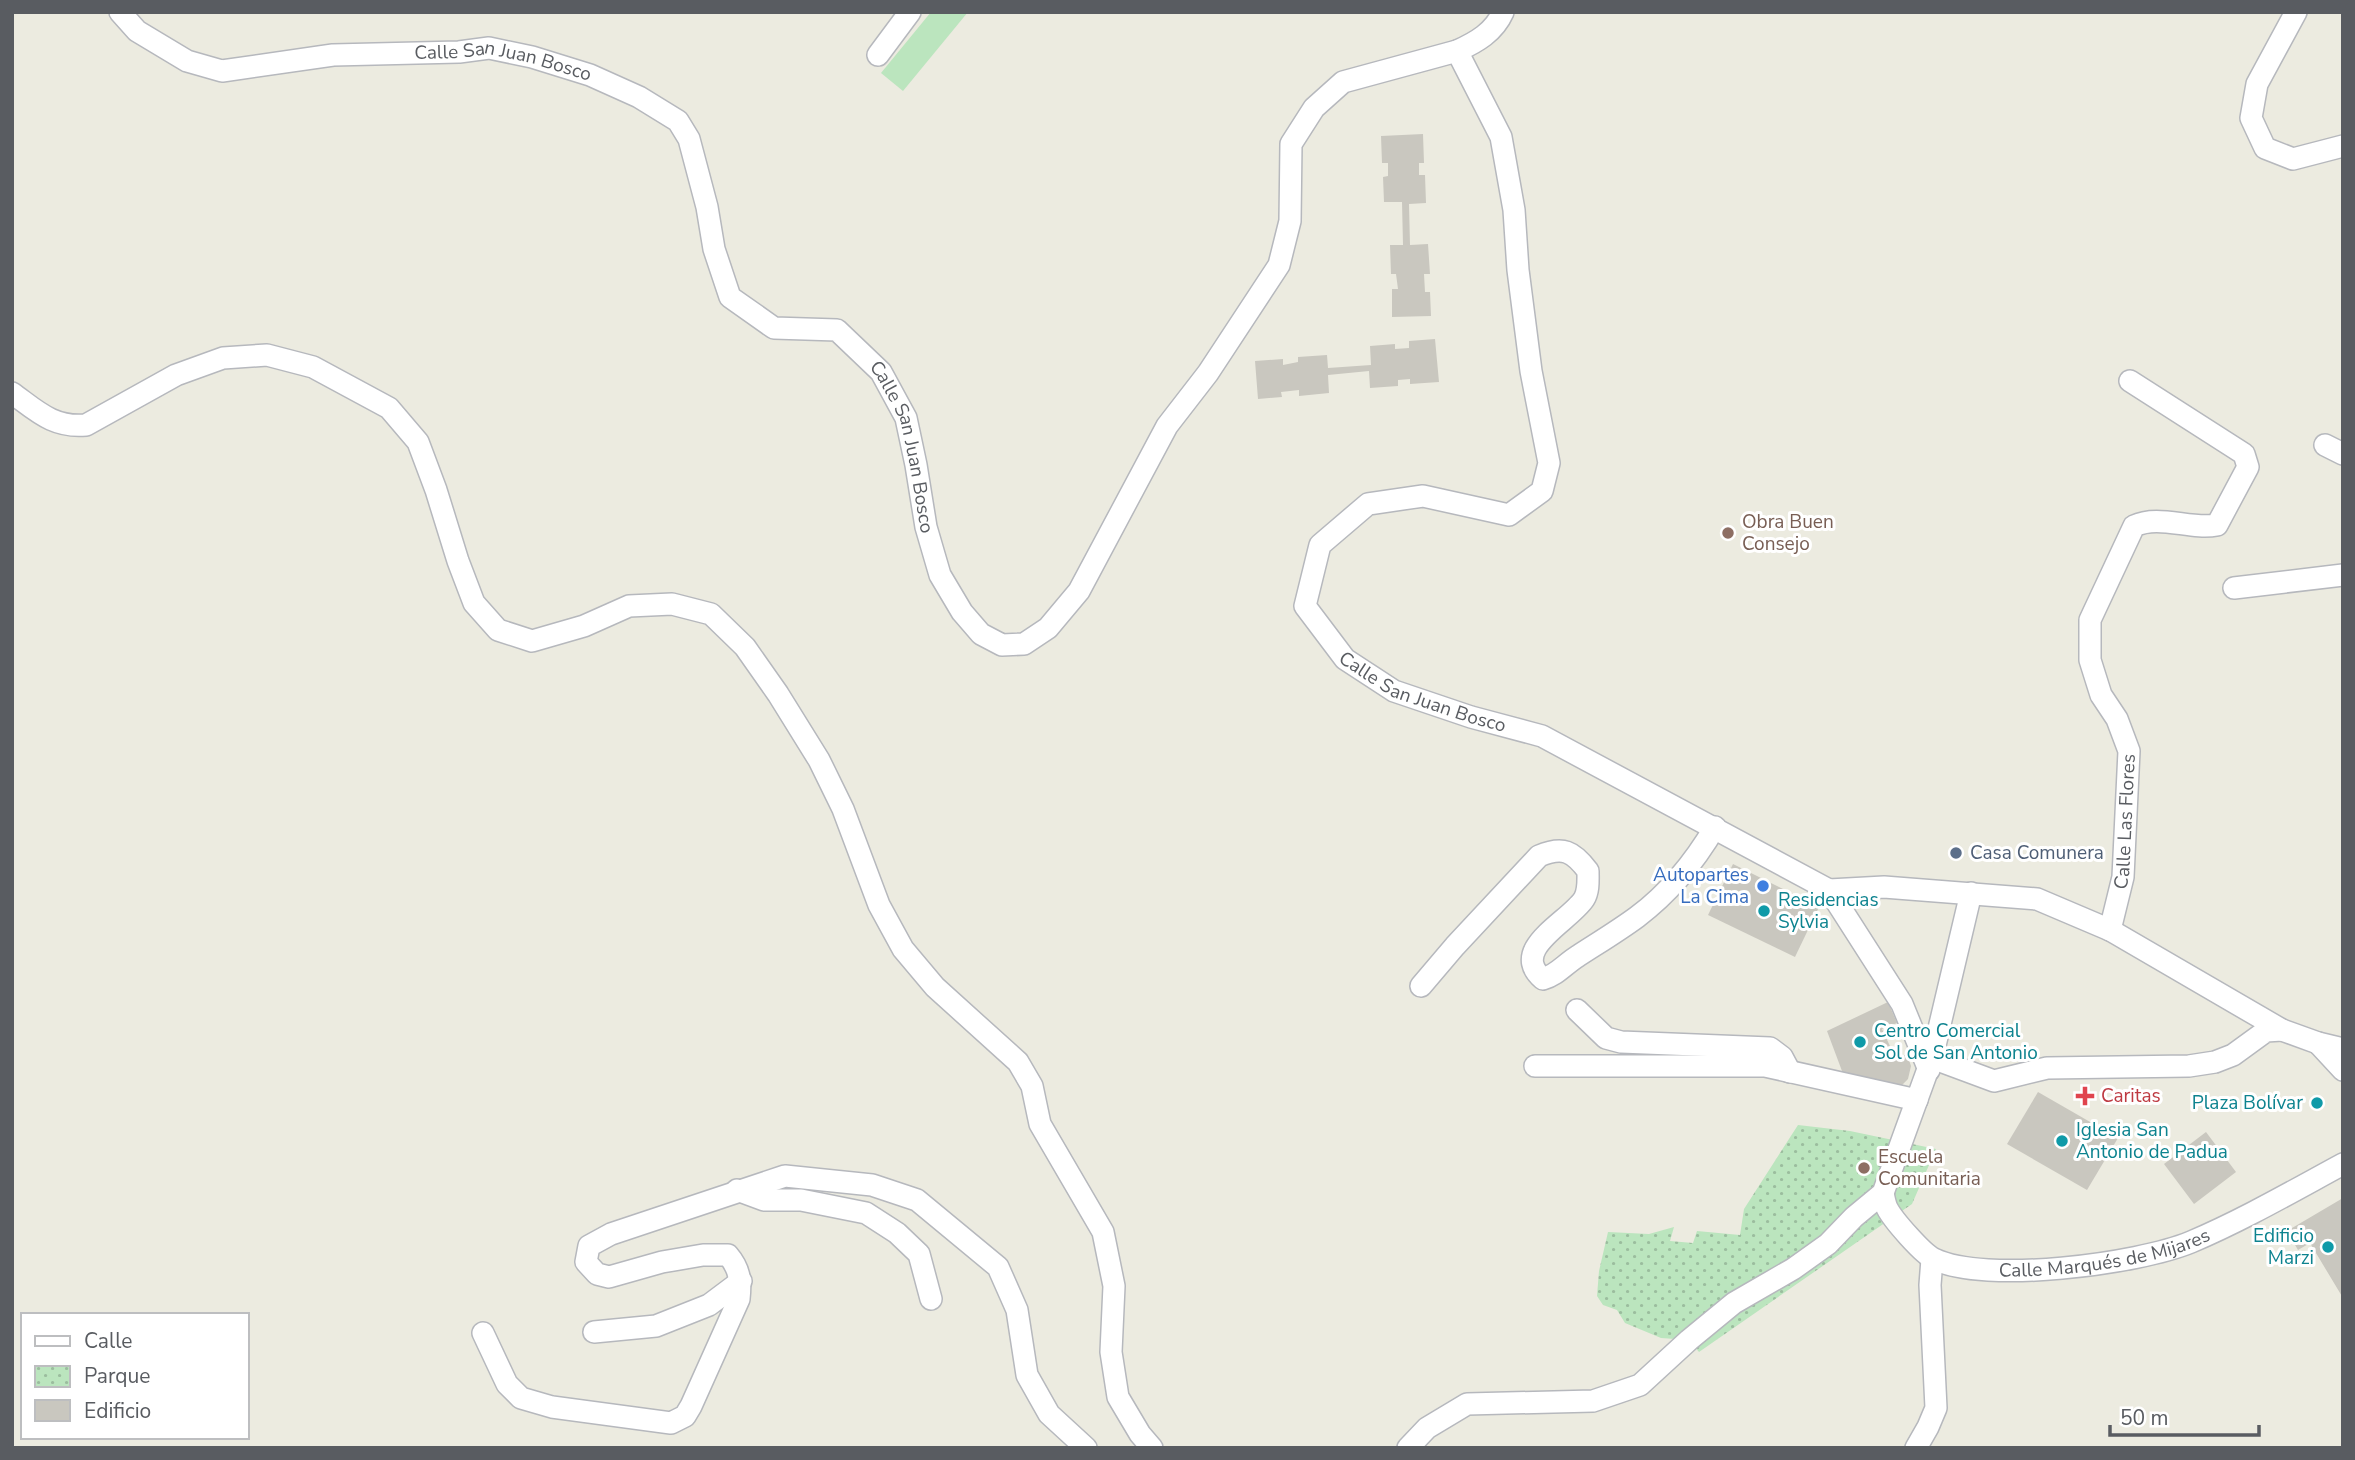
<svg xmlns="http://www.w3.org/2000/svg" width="2355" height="1460" viewBox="0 0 2355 1460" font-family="'Nunito Sans',sans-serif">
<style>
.grass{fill:#bbe5be}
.park{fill:url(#park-dots)}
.building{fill:#c9c7bf}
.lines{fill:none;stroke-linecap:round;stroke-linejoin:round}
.minor-casing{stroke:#b6b8bd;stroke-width:24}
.minor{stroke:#fff;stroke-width:21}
.education-dot{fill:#8d6e63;stroke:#fff;stroke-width:2.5}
.service-dot{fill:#5c6f8a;stroke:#fff;stroke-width:2.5}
.shop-dot{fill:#3f7fe0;stroke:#fff;stroke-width:2.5}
.culture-dot{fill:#0f9aa8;stroke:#fff;stroke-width:2.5}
.health-dot{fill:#e0444e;stroke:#fff;stroke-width:2.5}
.labels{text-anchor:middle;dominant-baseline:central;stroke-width:6;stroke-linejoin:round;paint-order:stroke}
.street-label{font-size:19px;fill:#595c61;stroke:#fff}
.education-label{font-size:19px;fill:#785e54;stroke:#fff;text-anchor:start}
.service-label{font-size:19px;fill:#4e5e75;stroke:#fff;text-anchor:start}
.shop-label{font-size:19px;fill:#366cbe;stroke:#fff;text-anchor:end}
.culture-label{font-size:19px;fill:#0d838f;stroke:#fff;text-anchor:start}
.health-label{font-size:19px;fill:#be3a42;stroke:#fff;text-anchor:start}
</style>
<defs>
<pattern id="park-dots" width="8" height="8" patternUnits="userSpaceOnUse" patternTransform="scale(1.75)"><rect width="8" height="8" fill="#bbe5be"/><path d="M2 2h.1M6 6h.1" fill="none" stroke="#9bbd9e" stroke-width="1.8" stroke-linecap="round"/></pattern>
</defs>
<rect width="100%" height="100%" fill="#ecebe0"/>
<polygon class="grass" points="931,12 968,12 903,91 881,73"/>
<polygon class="park" points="1798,1125 1850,1131 1936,1149 1912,1204 1699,1352 1689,1340 1661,1338 1625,1323 1617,1310 1603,1305 1597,1296 1599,1271 1608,1232 1649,1234 1674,1227 1670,1241 1693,1243 1697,1231 1740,1235 1744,1209"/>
<g class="building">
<polygon points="1423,134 1424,163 1419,163 1419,175 1425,175 1426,203 1409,204 1410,245 1428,244 1430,274 1424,274 1425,292 1430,292 1431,316 1392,317 1392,289 1398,289 1396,274 1391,274 1390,245 1403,245 1402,202 1384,202 1383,177 1388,176 1388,163 1382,163 1381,136"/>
<polygon points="1435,339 1439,382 1410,384 1410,379 1398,380 1398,386 1370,388 1369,371 1328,375 1329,393 1299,396 1299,390 1281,392 1282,397 1258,399 1255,361 1283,359 1283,365 1298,362 1298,357 1327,355 1328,368 1371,365 1370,346 1395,344 1395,349 1409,348 1409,341"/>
<polygon points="1733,864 1819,907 1795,957 1708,915"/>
<polygon points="1888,1002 1897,1023 1882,1029 1896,1059 1907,1054 1911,1066 1908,1079 1901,1086 1845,1079 1827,1031"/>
<polygon points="2038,1092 2118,1138 2087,1190 2007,1144"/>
<polygon points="2206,1132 2236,1172 2194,1204 2164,1164"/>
<polygon points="2343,1198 2343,1298 2310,1243 2298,1250 2287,1231"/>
</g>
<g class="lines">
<defs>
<g id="minor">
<path id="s1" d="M120,12L137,31L187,61L222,71L333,55L459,52L489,48L532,57L590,75L639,97L678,121L689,139L707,207L714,249L730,297L774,328L837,330L881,372L906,418L916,465L926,527L940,575L962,612L981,634L1002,645L1024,644L1048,628L1079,591L1167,426L1208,373L1279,265L1290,221L1291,144L1314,108L1343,82L1457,51L1501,137L1514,210L1518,270L1531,371L1549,463L1542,491L1509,515L1423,496L1368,504L1320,545L1305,606L1345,659L1394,691L1471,717L1542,736L1829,890"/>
<polyline points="2296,12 2257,84 2251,118 2265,148 2293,159 2343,146"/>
<path d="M1457,51C1477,42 1494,32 1503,12"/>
<polyline points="878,55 910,12"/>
<path d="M12,393C37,411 53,428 86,425L176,375L223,358L267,355L313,367L389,408L418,442L436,490L458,561L474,603L498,630L532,641L584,626L629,606L672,604L711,614L745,647L778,694L819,760L843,809L879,905L903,949L935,987L1018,1062L1032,1086L1040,1124L1103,1232L1114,1286L1111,1352L1118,1397L1140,1434L1152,1448"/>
<polyline points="2325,445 2343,454"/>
<polyline points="2234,588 2343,575"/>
<polyline points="1829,890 1884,887 2037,899 2110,930 2282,1030 2318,1043 2343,1049"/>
<polyline points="1829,890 1902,1004 1929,1070"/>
<path id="s2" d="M2110,930L2123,877L2129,751L2117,719L2101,695L2090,660V620L2134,526C2159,514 2190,530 2217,525L2248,467L2244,454L2130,381"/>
<path d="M1421,986L1455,946L1539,856C1563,846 1573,851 1588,871C1588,880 1589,891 1584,899C1569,922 1508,949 1543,979C1557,975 1565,964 1578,956C1598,943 1618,931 1637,917C1669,893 1695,861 1715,827"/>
<polyline points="1577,1010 1606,1038 1621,1042 1770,1048 1782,1057 1790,1072"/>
<polyline points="2318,1043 2343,1070"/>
<polyline points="1932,1058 1994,1081 2047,1068 2189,1066 2215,1062 2233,1055 2266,1031 2282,1030"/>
<polyline points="1535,1066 1765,1066 1917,1100"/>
<polyline points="737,1190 764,1200 801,1200 866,1213 897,1233 919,1254 931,1299"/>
<path id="s3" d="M1883,1193C1884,1198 1885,1204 1887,1208C1893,1220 1923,1254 1934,1259C1985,1284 2138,1264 2191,1242C2243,1220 2293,1191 2343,1164"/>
<polyline points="594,1332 656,1326 709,1305 741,1281"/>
<path d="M483,1333L507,1384L521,1398L552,1407L671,1423L685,1416L691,1406L739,1299C741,1281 740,1269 728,1255H703L662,1262L609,1277L597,1274L586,1262L589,1246L611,1234L785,1176L872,1185L917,1200L998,1267L1017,1310L1027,1375L1049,1414L1086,1448"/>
<polyline points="1408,1448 1427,1428 1467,1404 1593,1401 1640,1385 1689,1340 1734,1303 1793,1269 1828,1244 1854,1217 1883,1193 1932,1058 1971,893"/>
<polyline points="1916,1448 1928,1427 1936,1408 1930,1285 1932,1259"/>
</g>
</defs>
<use href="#minor" class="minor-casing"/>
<use href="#minor" class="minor"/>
</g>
<g class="education-dot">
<circle cx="1728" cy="533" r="7"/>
<circle cx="1864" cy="1168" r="7"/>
</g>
<circle class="service-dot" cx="1956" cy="853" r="7"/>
<circle class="shop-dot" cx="1763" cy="886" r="7"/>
<g class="culture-dot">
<circle cx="1764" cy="911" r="7"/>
<circle cx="1860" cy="1042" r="7"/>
<circle cx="2317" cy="1103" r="7"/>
<circle cx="2062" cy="1141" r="7"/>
<circle cx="2328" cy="1247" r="7"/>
</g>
<path class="health-dot" d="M2081.5 1085.5h7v7h7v7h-7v7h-7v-7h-7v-7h7z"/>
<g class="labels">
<g class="street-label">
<text stroke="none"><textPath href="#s1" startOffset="404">Calle San Juan Bosco</textPath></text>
<text stroke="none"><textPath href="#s1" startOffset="1034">Calle San Juan Bosco</textPath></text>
<text stroke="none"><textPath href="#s1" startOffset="2986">Calle San Juan Bosco</textPath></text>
<text stroke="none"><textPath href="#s2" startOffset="110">Calle Las Flores</textPath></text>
<text stroke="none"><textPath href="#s3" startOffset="259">Calle Marqués de Mijares</textPath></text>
</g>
<g class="education-label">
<text x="1742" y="522">Obra Buen<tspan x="1742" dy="22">Consejo</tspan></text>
<text x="1878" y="1157">Escuela<tspan x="1878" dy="22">Comunitaria</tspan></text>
</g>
<g class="service-label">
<text x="1970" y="853">Casa Comunera</text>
</g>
<g class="shop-label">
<text x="1749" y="875">Autopartes<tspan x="1749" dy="22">La Cima</tspan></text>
</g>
<g class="culture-label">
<text x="1778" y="900">Residencias<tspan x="1778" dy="22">Sylvia</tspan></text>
<text x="1874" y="1031">Centro Comercial<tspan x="1874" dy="22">Sol de San Antonio</tspan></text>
<text x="2303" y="1103" text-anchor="end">Plaza Bolívar</text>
<text x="2076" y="1130">Iglesia San<tspan x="2076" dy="22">Antonio de Padua</tspan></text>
<text x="2314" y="1236" text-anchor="end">Edificio<tspan x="2314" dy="22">Marzi</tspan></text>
</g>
<g class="health-label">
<text x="2101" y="1096">Caritas</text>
</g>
</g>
<rect width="2355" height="1460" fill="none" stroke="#595c61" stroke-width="28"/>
<rect x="21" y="1313" width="228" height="126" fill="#ffffff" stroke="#bdbec0" stroke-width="2"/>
<rect x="35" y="1336" width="35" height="10" fill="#ffffff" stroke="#bdbec0" stroke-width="2"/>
<text x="84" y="1348" font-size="21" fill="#595c61">Calle</text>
<rect x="35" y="1366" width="35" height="21" fill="url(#park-dots)" stroke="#bdbec0" stroke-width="2"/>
<text x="84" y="1383" font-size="21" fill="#595c61">Parque</text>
<rect x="35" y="1400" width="35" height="21" fill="#c9c7bf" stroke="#bdbec0" stroke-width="2"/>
<text x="84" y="1418" font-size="21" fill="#595c61">Edificio</text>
<path d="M2110 1425v10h149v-10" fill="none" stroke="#595c61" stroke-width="3.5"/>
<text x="2120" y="1425" font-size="21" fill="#595c61" stroke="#ffffff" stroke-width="5" paint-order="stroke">50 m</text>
</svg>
